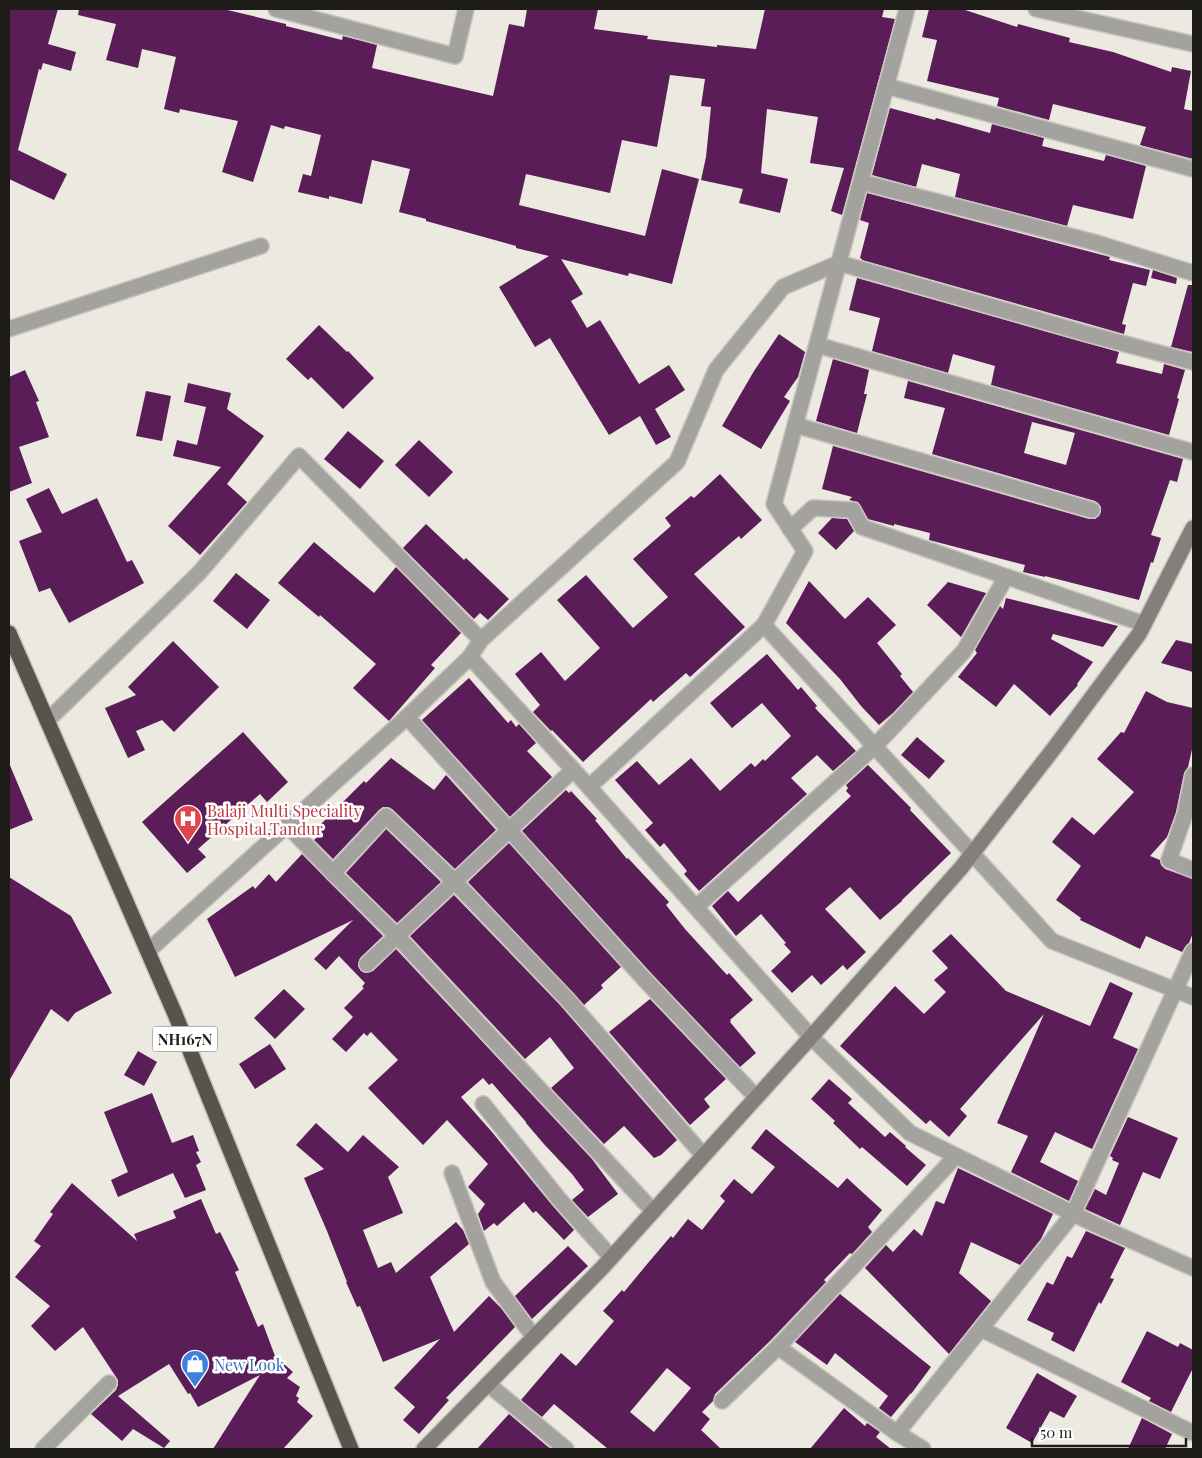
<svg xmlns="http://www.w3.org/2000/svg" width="1202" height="1458" viewBox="0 0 1202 1458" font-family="'Playfair Display',serif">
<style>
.building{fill:#5a1d57;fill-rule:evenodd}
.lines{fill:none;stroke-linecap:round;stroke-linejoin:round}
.street-casing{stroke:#c7c4bd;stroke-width:18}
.secondary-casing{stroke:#c7c4bd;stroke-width:18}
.highway-casing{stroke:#c7c4bd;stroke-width:18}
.street{stroke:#a4a29f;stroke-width:15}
.secondary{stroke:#83807c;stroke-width:15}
.highway{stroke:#57534d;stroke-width:15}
.labels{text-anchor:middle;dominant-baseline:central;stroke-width:5;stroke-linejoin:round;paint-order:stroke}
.shield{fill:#fff;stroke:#61605e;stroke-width:1}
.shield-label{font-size:15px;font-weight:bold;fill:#1d1c19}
.health-label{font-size:16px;fill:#be3a42;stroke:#fff;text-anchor:start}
.shop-label{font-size:16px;fill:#366cbe;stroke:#fff;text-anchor:start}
</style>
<rect width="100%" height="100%" fill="#ece9e1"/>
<g class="building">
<polygon points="9,9 58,9 48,44 76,52 71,71 43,63 41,70 39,69 18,150 67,174 54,200 9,179"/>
<polygon points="79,9 223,9 286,24 286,26 342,40 343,36 377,45 372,68 493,96 509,24 524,27 527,9 598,9 594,29 648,36 647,39 717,47 717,45 756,49 765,9 884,9 882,17 895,19 842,215 831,211 844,168 810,163 818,117 767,109 761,173 788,179 780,213 739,203 743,189 701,180 706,157 711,107 701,106 705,79 670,75 657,147 622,140 610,193 526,174 519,205 645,236 662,169 699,179 672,284 629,273 628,276 561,259 583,294 571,301 587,328 600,320 639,384 669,365 685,390 655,409 671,437 656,445 640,416 609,435 550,338 535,347 499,287 549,256 516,248 516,246 426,221 426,219 399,212 410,169 372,160 362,204 329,196 329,199 298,192 303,174 311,176 321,135 285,126 284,129 271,125 253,182 222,172 238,121 180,109 179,113 164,109 176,57 142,49 138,68 106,60 116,24 78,15"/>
<polygon points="929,9 962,9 1017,27 1018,24 1070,38 1069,42 1113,52 1171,72 1172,67 1191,71 1184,109 1193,111 1193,159 1140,145 1146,127 1053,104 1049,120 997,106 999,98 927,81 937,40 922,37"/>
<polygon points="890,108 935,120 936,118 990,133 992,124 1044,138 1042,146 1104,161 1106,155 1146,166 1133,219 1073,205 1067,226 955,197 960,174 922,164 916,187 872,175"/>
<polygon points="867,193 1110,257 1109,260 1150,270 1146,286 1133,283 1122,324 1126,325 1124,334 862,260 862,259 860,258 869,223 860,220"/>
<polygon points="1153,270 1177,278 1176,284 1151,278"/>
<polygon points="857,278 1119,352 1116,363 1162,374 1164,364 1185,370 1177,398 1179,399 1169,435 991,385 995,366 953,354 948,373 872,351 880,318 849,310"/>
<polygon points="1188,285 1193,285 1193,352 1171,347"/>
<polygon points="319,325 347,352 348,351 374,378 343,409 311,377 308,380 286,359"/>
<polygon points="779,334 805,352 798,377 784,397 790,401 761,449 722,426 754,371"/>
<polygon points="833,359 869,370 864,394 867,394 857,433 816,421"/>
<polygon points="25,370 39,401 36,402 49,437 19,447 32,483 9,492 9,377"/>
<path d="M908,381L1183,459L1177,482L1170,480L1151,535L1161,538L1153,563L1151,562L1139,600L1045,576V577L1023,572L1025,565L929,540L930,533L894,524V526L868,519L858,502L849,500L852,497L822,489L833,446L1089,519H1095L1099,516L1101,512V507L1098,503L1095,501L932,454L945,408L904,398ZM1032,422L1075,433L1066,465L1024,453Z"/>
<polygon points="188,383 231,393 227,409 264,436 227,484 247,502 200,555 168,526 221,467 173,456 177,440 197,445 206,407 184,402"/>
<polygon points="146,391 171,396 162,441 136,436"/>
<polygon points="348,431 384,461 360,489 324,459"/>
<polygon points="419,440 453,472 429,497 395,465"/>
<polygon points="720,474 762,520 741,539 739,536 694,574 745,627 690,677 686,673 653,702 651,699 583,762 552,730 551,731 533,712 540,705 515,674 541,652 565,681 600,648 557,600 586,575 633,628 668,597 633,559 671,526 665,518 691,496 694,498"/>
<polygon points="49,488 62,514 97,498 127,562 132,560 144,583 69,623 50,588 39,592 19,541 42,532 26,499"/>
<polygon points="832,518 847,519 854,531 836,550 818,533"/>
<polygon points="426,524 464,560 466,558 509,599 488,620 480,613 474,619 403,548"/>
<polygon points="314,542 374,593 396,567 461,633 431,665 435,668 389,721 353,688 376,664 320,615 319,617 278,583"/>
<polygon points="236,573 270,600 247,629 213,601"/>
<polygon points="809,581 845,619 868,597 896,625 877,643 902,674 900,676 913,692 893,713 879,725 861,706 840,679 786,623"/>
<polygon points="948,582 986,593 961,637 927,605"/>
<polygon points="1006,598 1118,626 1103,647 1053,634 1051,639 1093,662 1077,684 1078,685 1050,716 1014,684 996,707 958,677 977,653 975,650 1000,606 1003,609"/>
<polygon points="1176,640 1193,644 1193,672 1161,663"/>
<polygon points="173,641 219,687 174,732 162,720 136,731 145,750 128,758 105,708 136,695 128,687"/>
<polygon points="767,654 798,690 801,687 817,706 815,708 856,751 833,771 817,755 791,778 807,794 699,891 684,874 687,871 664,843 660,847 645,830 653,823 615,780 637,761 659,785 691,758 720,791 751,763 755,767 763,759 765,761 791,736 762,703 732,728 710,703"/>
<polygon points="469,678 508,723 511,720 516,727 519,724 536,743 527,751 552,777 510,817 422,720"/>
<polygon points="1146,691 1167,702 1193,708 1193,745 1188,767 1184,773 1176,812 1167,837 1150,856 1160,860 1161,865 1165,869 1193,879 1193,933 1189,943 1185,947 1182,952 1146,936 1140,949 1080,920 1081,918 1056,900 1081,866 1052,842 1072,817 1094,835 1134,792 1097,759 1121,732 1124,733"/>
<polygon points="243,732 288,782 267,802 260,794 198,849 206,857 187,873 142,822"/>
<polygon points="917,737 945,761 929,779 901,755"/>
<polygon points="391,758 434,790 446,775 496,830 455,869 392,809 388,807 383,807 379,810 333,859 314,840 320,834 315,830 364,781 366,783"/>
<polygon points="9,763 33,820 9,830"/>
<polygon points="868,765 911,808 910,810 951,853 902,900 902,901 880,920 850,887 825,909 866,952 847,970 843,965 821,985 812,975 792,993 771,971 791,952 784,944 786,943 761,914 736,936 712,906 728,891 738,902 851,796 846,791 848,788 846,785"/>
<polygon points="566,790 569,793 571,791 597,819 595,820 627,859 628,858 669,902 666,905 685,929 727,975 729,973 753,1000 730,1020 731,1021 730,1022 756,1053 740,1067 651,973 522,831"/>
<polygon points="386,829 441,882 397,923 346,873"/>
<polygon points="509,843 621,967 601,985 603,988 584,1005 468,882"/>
<polygon points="302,854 383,936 360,958 358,966 361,971 365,973 373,971 396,949 592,1159 618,1194 588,1217 572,1200 584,1190 572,1174 543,1143 526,1123 526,1122 492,1083 489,1085 483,1078 461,1097 492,1132 552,1205 574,1230 564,1240 536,1211 533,1213 524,1202 497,1226 494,1223 484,1231 478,1214 485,1204 468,1187 488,1164 447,1120 423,1145 368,1088 398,1060 371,1032 367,1036 364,1033 346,1052 332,1039 353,1017 344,1008 364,988 362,987 365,983 339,956 326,970 314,959 353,920 235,977 207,919 253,886 255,889 269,874 276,882"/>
<polygon points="9,877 71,916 112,993 75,1013 68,1022 51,1009 9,1081"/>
<polygon points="454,895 560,1005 677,1140 661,1155 654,1158 624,1126 604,1144 551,1088 574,1068 550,1037 525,1059 410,936"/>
<polygon points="951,934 1006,991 1090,1026 1110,982 1133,993 1113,1038 1138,1049 1092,1149 1055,1132 1040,1162 1078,1181 1069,1201 1011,1172 1028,1136 997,1123 1044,1014 960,1109 967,1116 949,1137 930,1120 926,1124 840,1046 895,986 924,1014 946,992 934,980 948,968 932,951"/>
<polygon points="284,989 305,1009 275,1039 254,1018"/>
<polygon points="650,999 726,1079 704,1099 710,1107 690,1125 609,1032"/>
<polygon points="270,1044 286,1069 255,1089 239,1064"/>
<polygon points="138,1051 157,1062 144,1086 124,1075"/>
<polygon points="829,1079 852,1099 848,1103 885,1137 890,1132 906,1146 905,1147 926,1165 907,1186 862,1147 860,1149 833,1123 835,1121 811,1099"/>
<polygon points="152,1093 172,1143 193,1135 199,1151 196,1152 201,1162 196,1165 206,1190 185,1198 173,1173 118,1197 111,1180 128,1172 104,1112"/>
<polygon points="1128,1117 1178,1138 1160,1179 1143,1172 1120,1225 1085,1209 1095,1189 1106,1195 1119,1163 1112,1160 1113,1158 1110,1156"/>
<polygon points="316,1123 348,1152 363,1135 399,1167 388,1177 403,1213 363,1230 378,1268 391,1262 396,1273 456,1222 463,1230 469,1244 430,1277 454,1332 489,1296 501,1308 515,1327 446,1398 449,1400 419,1434 403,1420 415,1407 394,1388 440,1339 383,1362 360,1306 357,1307 346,1282 347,1282 327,1231 304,1178 324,1169 296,1145"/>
<path d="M766,1129L838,1188L847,1178L882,1210L868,1227L872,1232L852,1254L850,1253L824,1280L826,1282L771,1340L715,1394L713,1401L702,1412L710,1419L701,1430L721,1449H608L554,1404L542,1417L521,1400L561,1353L576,1366L614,1321L603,1311L622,1290L624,1292L648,1263L671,1236L673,1238L688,1219L702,1230L725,1201L720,1196L734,1179L752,1194L775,1167L751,1148ZM667,1368L691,1388L654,1432L630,1412Z"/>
<polygon points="958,1168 1053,1214 1041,1239 1020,1265 971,1242 959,1273 991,1301 949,1354 865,1268 886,1245 893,1252 914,1229 922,1236 936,1201 944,1204"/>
<polygon points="72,1183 137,1241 134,1234 176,1218 173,1211 201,1199 216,1234 220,1232 239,1270 235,1272 258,1327 263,1324 275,1356 293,1372 287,1378 300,1387 296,1396 299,1398 297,1402 313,1416 283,1449 213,1449 260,1375 198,1407 190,1393 188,1394 169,1364 118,1396 170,1441 164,1448 133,1429 122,1441 91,1414 116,1390 118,1385 118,1380 83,1327 55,1351 31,1326 50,1306 15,1277 41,1246 34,1241 53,1214 50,1212"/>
<polygon points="1086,1231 1125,1248 1110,1278 1114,1279 1101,1304 1099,1302 1074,1352 1051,1340 1054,1333 1027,1320 1047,1282 1053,1285 1067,1256 1072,1258"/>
<polygon points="568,1246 588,1266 532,1319 515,1296"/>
<polygon points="840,1294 931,1367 911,1394 911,1393 891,1417 879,1408 888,1396 835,1353 827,1365 795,1342"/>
<polygon points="1147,1331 1178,1347 1180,1343 1193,1350 1193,1368 1171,1412 1149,1401 1151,1398 1121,1382"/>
<polygon points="1037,1373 1077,1396 1064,1418 1050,1411 1032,1443 1006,1428"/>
<polygon points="844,1408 865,1426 867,1423 880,1432 876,1437 891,1449 810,1449"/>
<polygon points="509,1414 547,1446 551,1449 477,1449"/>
<polygon points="1142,1418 1172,1434 1165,1449 1128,1449"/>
</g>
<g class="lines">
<defs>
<g id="street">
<polyline points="276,9 455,56 466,9"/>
<polyline points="907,9 774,504 805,551 764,625 1052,941 1193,997"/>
<polyline points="1036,9 1193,44"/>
<polyline points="886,86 1193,169"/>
<polyline points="861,182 1097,243 1193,273"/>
<polyline points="9,329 261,246"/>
<polyline points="817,345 1193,452"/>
<polyline points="795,425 1092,510"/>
<polyline points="790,529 813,508 853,510 862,527 1144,624"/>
<polyline points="764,625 589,787 811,1037 910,1133 1094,1224 1193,1268"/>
<polyline points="481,640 470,657 407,717 644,979 756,1097"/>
<polyline points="470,657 589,787"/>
<polyline points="47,721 199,573 299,456 481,640 677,462 716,370 783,287 839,263 1084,333 1193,362"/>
<polyline points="1193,775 1185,814 1169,860 1193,870"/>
<polyline points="287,825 333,873 386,816 455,882 567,999 703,1155"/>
<polyline points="333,873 397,936 653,1211"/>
<polyline points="696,907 875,746 964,651 1006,577"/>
<polyline points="148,951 407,717"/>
<polyline points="367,964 573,770"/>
<polyline points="483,1104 559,1199 611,1257"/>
<polyline points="452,1173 493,1282 534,1337"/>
<polyline points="981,1329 1193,1433"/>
<polyline points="488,1384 566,1449"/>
<polyline points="722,1401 778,1347"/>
<polyline points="897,1433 778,1347 956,1156"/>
<polyline points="43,1449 109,1383"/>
<polyline points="923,1449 897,1433 1073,1214 1193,951"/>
</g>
<polyline id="secondary" points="424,1449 601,1269 811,1037 961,868 1055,747 1139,634 1193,528"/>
<polyline id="highway" points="9,633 175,1014 351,1449"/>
</defs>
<use href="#street" class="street-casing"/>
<use href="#secondary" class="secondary-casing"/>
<use href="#highway" class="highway-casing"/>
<use href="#street" class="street"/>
<use href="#secondary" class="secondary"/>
<use href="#highway" class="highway"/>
</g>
<defs>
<symbol id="hospital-pin" viewBox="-11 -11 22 30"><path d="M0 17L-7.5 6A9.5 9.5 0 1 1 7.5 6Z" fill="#e0444e" stroke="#fff"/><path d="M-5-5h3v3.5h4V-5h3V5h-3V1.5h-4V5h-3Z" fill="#fff"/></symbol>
<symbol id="shop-pin" viewBox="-11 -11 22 30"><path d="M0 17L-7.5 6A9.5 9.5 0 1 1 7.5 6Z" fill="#3f7fe0" stroke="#fff"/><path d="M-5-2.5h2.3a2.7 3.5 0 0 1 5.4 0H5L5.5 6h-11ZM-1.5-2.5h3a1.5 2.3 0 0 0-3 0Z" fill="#fff"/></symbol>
</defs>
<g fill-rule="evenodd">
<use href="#hospital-pin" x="172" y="803" width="32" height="43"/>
<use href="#shop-pin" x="179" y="1348" width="32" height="43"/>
</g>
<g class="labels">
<rect class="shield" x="152.5" y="1026.5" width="65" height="25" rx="4"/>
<g class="shield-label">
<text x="185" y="1039">NH167N</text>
</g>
<g class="health-label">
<text x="207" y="810">Balaji Multi Speciality<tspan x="207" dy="18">Hospital,Tandur</tspan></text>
</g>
<g class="shop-label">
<text x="214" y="1364">New Look</text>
</g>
</g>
<rect width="1202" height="1458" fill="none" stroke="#1d1c19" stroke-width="20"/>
<path d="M1032 1438v8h154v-8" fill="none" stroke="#1d1c19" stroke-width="2.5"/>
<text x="1040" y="1438" font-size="15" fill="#1d1c19" stroke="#ffffff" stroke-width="4" paint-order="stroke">50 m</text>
</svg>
